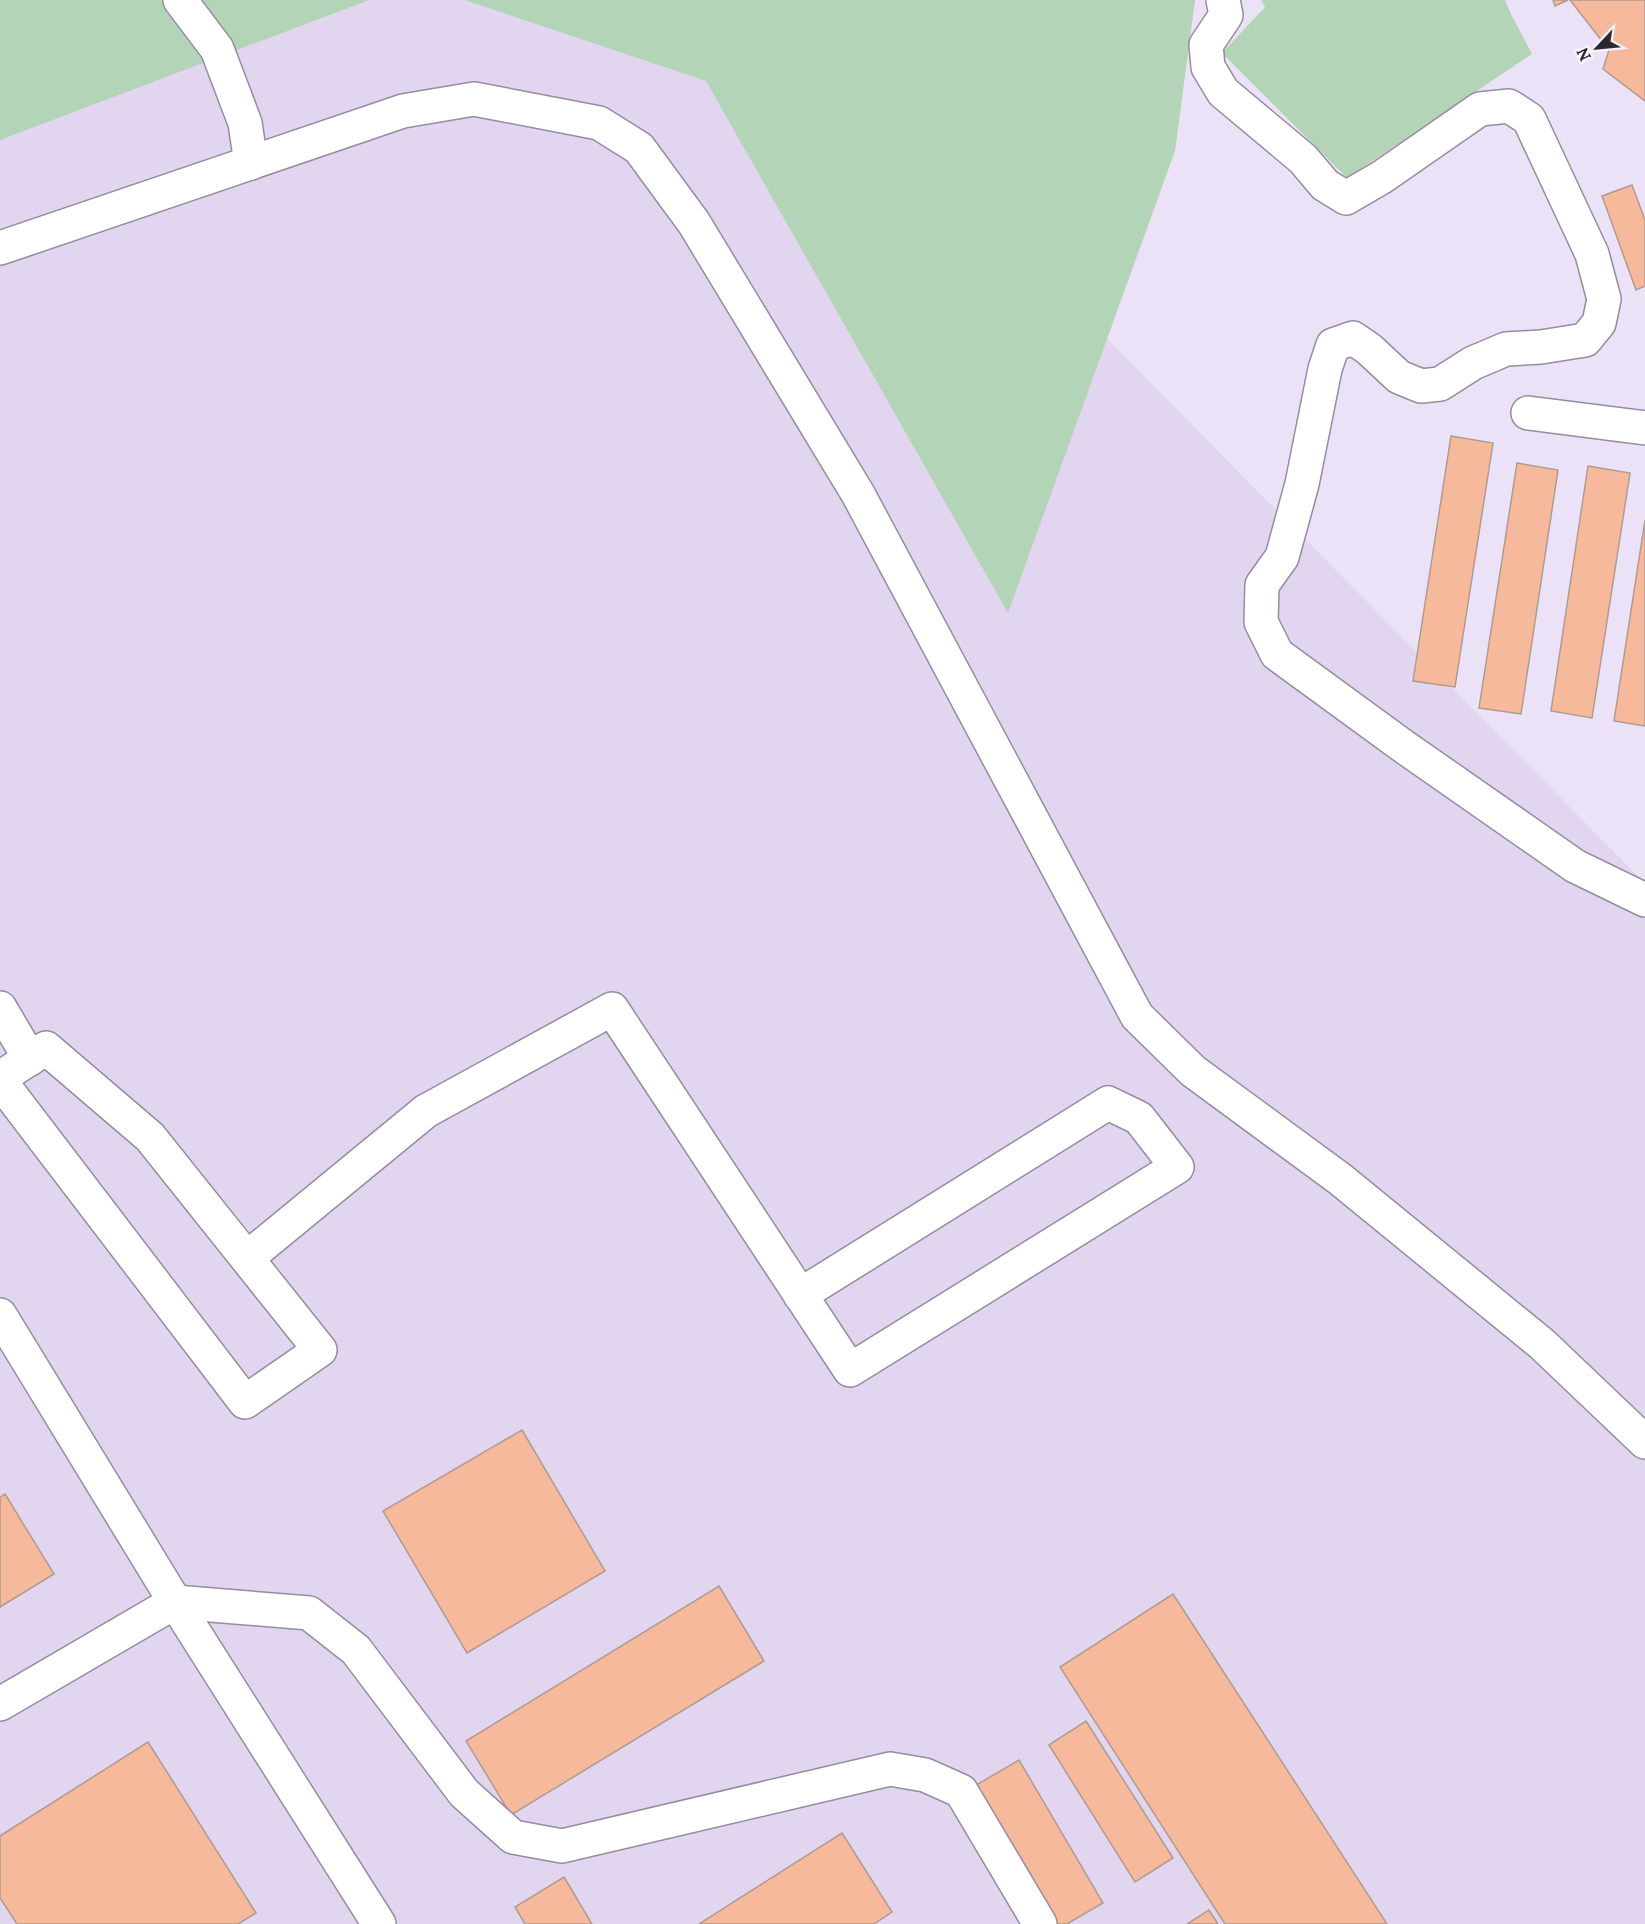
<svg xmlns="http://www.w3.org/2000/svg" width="1645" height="1924" viewBox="0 0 1645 1924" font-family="Lora,serif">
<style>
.built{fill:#e2d5f0}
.green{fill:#b3d4b6}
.building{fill:#f7b99b;stroke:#b09b91;stroke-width:1.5}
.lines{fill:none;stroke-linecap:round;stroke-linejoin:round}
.minor-casing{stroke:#958c9f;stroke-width:36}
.minor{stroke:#fff;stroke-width:33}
</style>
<rect width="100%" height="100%" fill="#ece2f7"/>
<polygon class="built" points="0,0 772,0 1645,883 1645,1924 0,1924"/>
<g class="green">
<polygon points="0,0 369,0 0,140"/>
<polygon points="465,0 1195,0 1175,151 1008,613 706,81"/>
<polygon points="1261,0 1505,0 1512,16 1532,54 1347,178 1222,53 1265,7"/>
</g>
<g class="building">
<polygon points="1553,0 1568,0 1555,6"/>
<polygon points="1570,0 1645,0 1645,101 1603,69 1609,50"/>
<polygon points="1632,185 1645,220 1645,286 1636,290 1602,196"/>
<polygon points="1451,436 1493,443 1455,687 1413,681"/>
<polygon points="1517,463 1558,470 1521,714 1479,708"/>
<polygon points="1588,466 1630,473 1592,718 1551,711"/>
<polygon points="1645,520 1645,726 1614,721"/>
<polygon points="522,1430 605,1571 467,1653 383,1511"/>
<polygon points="5,1494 54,1574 0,1607 0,1497"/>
<polygon points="719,1586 764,1661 511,1815 466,1741"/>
<polygon points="1173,1594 1387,1924 1225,1924 1060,1667"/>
<polygon points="1086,1721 1173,1858 1135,1882 1049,1745"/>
<polygon points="148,1742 256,1913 238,1924 17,1924 0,1898 0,1836"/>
<polygon points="1019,1760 1103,1903 1067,1924 1050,1924 971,1788"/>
<polygon points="842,1833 892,1912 874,1924 699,1924"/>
<polygon points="564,1877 592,1924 525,1924 515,1907"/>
<polygon points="1209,1910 1218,1924 1187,1924"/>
</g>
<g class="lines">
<defs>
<g id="minor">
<polyline points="180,0 217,49 245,123 251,163"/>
<polyline points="1223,0 1226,15 1206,45 1208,67 1223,92 1303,159 1325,185 1346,198 1382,177 1480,109 1509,106 1529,119 1592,254 1604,299 1599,323 1585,340 1541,347 1506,349 1473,363 1440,384 1421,386 1399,377 1369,349 1353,338 1333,345 1325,369 1302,484 1282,557 1262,585 1261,622 1277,654 1403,746 1575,866 1645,900"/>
<polyline points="0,248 403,111 474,99 599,123 639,148 694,223 858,494 1137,1016 1193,1071 1340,1179 1542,1344 1645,1442"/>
<polyline points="1528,413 1645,428"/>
<polyline points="0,1008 30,1059"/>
<polyline points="0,1078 46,1048 150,1137 320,1350 245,1402 0,1081"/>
<polyline points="247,1258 426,1111 612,1009 850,1370 1177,1167 1139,1118 1108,1103 800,1295"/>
<polyline points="0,1315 175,1602 379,1924"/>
<polyline points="0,1704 175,1602 309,1613 356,1650 464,1793 513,1837 562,1846 890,1769 925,1775 961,1791 1040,1924"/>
</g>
</defs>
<use href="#minor" class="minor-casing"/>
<use href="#minor" class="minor"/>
</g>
<g transform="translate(1597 48) rotate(244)" stroke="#f7f2fe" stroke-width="4.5" paint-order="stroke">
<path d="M0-4.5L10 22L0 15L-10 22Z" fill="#2c2830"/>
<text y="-9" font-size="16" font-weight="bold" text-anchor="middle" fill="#2c2830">N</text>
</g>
</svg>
